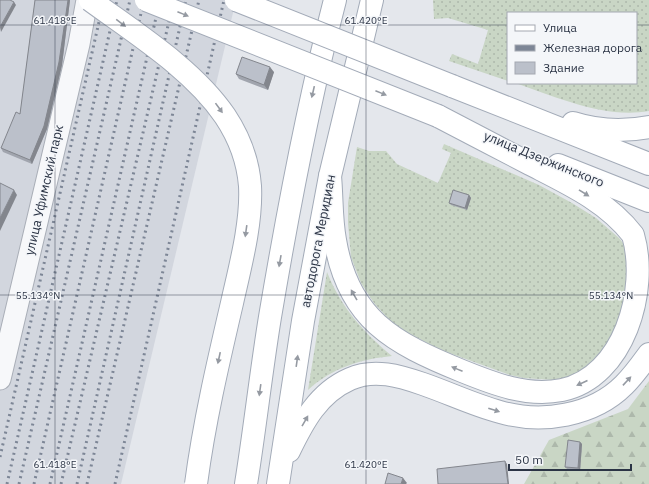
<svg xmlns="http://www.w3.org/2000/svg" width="649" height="484" viewBox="0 0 649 484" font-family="'IBM Plex Sans',sans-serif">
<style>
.built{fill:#d2d6de}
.grass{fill:url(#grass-dots)}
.forest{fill:url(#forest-firs)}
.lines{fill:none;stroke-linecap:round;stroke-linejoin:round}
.minor-casing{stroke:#a9aeb7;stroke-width:23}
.major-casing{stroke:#a3abb8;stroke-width:24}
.minor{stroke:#f7f8fa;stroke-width:21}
.major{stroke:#fff;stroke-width:22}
.rail{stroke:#7d8696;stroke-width:3;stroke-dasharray:2 4;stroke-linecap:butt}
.major-bridge-casing{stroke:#a3abb8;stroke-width:24;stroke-linecap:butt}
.major-bridge{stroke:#fff;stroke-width:22}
.wall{fill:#a1a5ae}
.shaded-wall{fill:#83868d}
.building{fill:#bbc0ca;stroke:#83868d}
.oneway{fill:#959aa2}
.ticks{fill:none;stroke:#2b3445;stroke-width:1;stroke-opacity:0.45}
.labels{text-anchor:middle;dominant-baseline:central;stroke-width:3;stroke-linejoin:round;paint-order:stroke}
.street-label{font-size:13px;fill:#2b3445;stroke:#f4f6f9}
.ticks-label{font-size:10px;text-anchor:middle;fill:#2b3445;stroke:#f4f6f9;stroke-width:3;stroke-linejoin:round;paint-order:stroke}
</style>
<defs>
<pattern id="grass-dots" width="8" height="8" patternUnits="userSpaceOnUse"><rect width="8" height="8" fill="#c9d6c5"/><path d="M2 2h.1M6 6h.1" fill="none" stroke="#adb8ab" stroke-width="1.8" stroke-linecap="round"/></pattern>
<pattern id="forest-firs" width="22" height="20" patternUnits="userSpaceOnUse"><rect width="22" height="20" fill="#c9d6c5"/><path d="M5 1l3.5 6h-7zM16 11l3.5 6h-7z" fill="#adb8ab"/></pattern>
</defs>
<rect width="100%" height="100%" fill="#e4e7ec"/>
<polygon class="built" points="0,0 236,0 121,484 0,484"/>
<g class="grass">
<path d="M433,0H649V111C604,119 557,97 515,83H636V13H508V81L449,61L452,54L478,64L488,30L448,18L434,19Z"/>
<polygon points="444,144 539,185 572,203 596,218 619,238 627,248 632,308 590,368 564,378 552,380 524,378 510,375 441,350 406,332 391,322 374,303 361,283 351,257 348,223 348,203 357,147 369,151 386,151 397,164 438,183 451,153 442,149"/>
<path d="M327,272C341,307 363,332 392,356C361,359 332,368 308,390Z"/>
</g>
<polygon class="forest" points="649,381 649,484 524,484 549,440 628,409"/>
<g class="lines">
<defs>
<polyline id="minor" points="0,379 79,44 87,0"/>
<g id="major">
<polyline points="452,86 649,164"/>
<path d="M573,123C598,131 623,132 649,127"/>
<polyline points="558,165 649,201"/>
<path d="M330,176C332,197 331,219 335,240C348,319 393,343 462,371C494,384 527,397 562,390C624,377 649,290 633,235C607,201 567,183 530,164C499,148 469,132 438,116"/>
<path d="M289,451C303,422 318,393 350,379C374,368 400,376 423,384C449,393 474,405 500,412C542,424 593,416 624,385C634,375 641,365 649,354"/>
<path d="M246,484C255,428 261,372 270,317C288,210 308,104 335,0"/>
<polyline points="278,484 303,321 330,176 372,0"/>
</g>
</defs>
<use href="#minor" class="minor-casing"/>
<use href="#major" class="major-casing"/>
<use href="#minor" class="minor"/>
<use href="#major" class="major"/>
<g class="rail">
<polyline points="0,457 104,0"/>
<polyline points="7,484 117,0"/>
<polyline points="19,484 130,0"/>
<polyline points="34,484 144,0"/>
<polyline points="50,484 160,0"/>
<polyline points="61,484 174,0"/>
<polyline points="77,484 186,0"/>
<polyline points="87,484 199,0"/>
<polyline points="115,484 224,0"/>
</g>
<defs>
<g id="major-bridge">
<path d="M90,0C135,33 193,69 225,116C239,137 248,160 250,186C252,223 240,267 232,303C218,363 204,423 196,484"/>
<polyline points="146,0 438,116"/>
<polyline points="236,0 452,86"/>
</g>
</defs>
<use href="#major-bridge" class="major-bridge-casing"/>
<use href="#major-bridge" class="major-bridge"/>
</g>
<g class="wall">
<polygon points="35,0 70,0 62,65 47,129 32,164 3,152 1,148 20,114"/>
<polygon points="274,72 268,90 239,79 236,74"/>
<polygon points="469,195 471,198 467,210 451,205 449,203"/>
<polygon points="580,442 582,444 580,471 567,469 565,467"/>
</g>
<g class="shaded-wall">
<polygon points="68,0 70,0 62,65 47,129 32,164 30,160"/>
<polygon points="14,2 16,5 1,32 0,27"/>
<polygon points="270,67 274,72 268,90 264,85"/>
<polygon points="14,190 17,195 0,231 0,218"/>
<polygon points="469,195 471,198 467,210 465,208"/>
<polygon points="580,442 582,444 580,471 578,468"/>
<polygon points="505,461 507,464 509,484 508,484"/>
<polygon points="403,478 407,483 406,484 401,484"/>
</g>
<g class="building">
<polygon points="0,0 10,0 14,2 0,27"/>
<polygon points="35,0 68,0 59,62 44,126 30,160 1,148 16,112 20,114"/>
<polygon points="242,57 270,67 264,85 236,74"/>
<polygon points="0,183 14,190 0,218"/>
<polygon points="453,190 469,195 465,208 449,203"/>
<polygon points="568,440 580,442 578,468 565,467"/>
<polygon points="505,461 508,484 438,484 437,469"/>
<polygon points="388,473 403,478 401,484 385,484"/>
</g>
<defs><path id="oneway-solid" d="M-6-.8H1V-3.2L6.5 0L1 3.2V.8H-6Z"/></defs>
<g class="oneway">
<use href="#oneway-solid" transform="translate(183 14) rotate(22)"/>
<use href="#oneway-solid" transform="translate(121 23) rotate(37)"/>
<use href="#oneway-solid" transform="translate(313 92) rotate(103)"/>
<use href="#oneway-solid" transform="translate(381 93) rotate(22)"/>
<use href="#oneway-solid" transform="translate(219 108) rotate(54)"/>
<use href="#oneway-solid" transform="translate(584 193) rotate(32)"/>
<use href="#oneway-solid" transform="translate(246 231) rotate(98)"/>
<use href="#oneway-solid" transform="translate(280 261) rotate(100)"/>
<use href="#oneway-solid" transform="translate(354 295) rotate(-120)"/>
<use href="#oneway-solid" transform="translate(219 358) rotate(102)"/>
<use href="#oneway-solid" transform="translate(297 361) rotate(-82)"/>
<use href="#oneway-solid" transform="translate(457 369) rotate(-158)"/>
<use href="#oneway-solid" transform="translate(627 381) rotate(-47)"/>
<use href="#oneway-solid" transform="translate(582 383) rotate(156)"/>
<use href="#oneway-solid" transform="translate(260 390) rotate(98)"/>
<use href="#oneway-solid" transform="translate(494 410) rotate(18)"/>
<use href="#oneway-solid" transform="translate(305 421) rotate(-60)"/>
</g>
<path class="ticks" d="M55,0V484M366,0V484M0,25H508M636,25H649M0,295H649"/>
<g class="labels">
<g class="street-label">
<text transform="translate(544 159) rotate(22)">улица Дзержинского</text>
<text transform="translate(44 190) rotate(-77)">улица Уфимский парк</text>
<text transform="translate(318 241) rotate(-79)">автодорога Меридиан</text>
</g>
</g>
<g class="ticks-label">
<text x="55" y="24">61.418°E</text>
<text x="366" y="24">61.420°E</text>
<text x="38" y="299">55.134°N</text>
<text x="611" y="299">55.134°N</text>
<text x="55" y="468">61.418°E</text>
<text x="366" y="468">61.420°E</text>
</g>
<rect x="507" y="12" width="130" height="72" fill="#f4f6f9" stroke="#a4a8b1"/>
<rect x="515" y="25" width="20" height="6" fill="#ffffff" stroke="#a4a8b1"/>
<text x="543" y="32" font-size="12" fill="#2b3445">Улица</text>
<rect x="515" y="45" width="20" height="6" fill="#7d8696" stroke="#a4a8b1"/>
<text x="543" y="52" font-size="12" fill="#2b3445">Железная дорога</text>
<rect x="515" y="62" width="20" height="12" fill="#bbc0ca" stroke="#a4a8b1"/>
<text x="543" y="72" font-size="12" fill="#2b3445">Здание</text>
<path d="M509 464v6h122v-6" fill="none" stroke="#2b3445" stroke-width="2"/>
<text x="515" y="464" font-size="12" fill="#2b3445" stroke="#f4f6f9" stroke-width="3" paint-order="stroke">50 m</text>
</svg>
